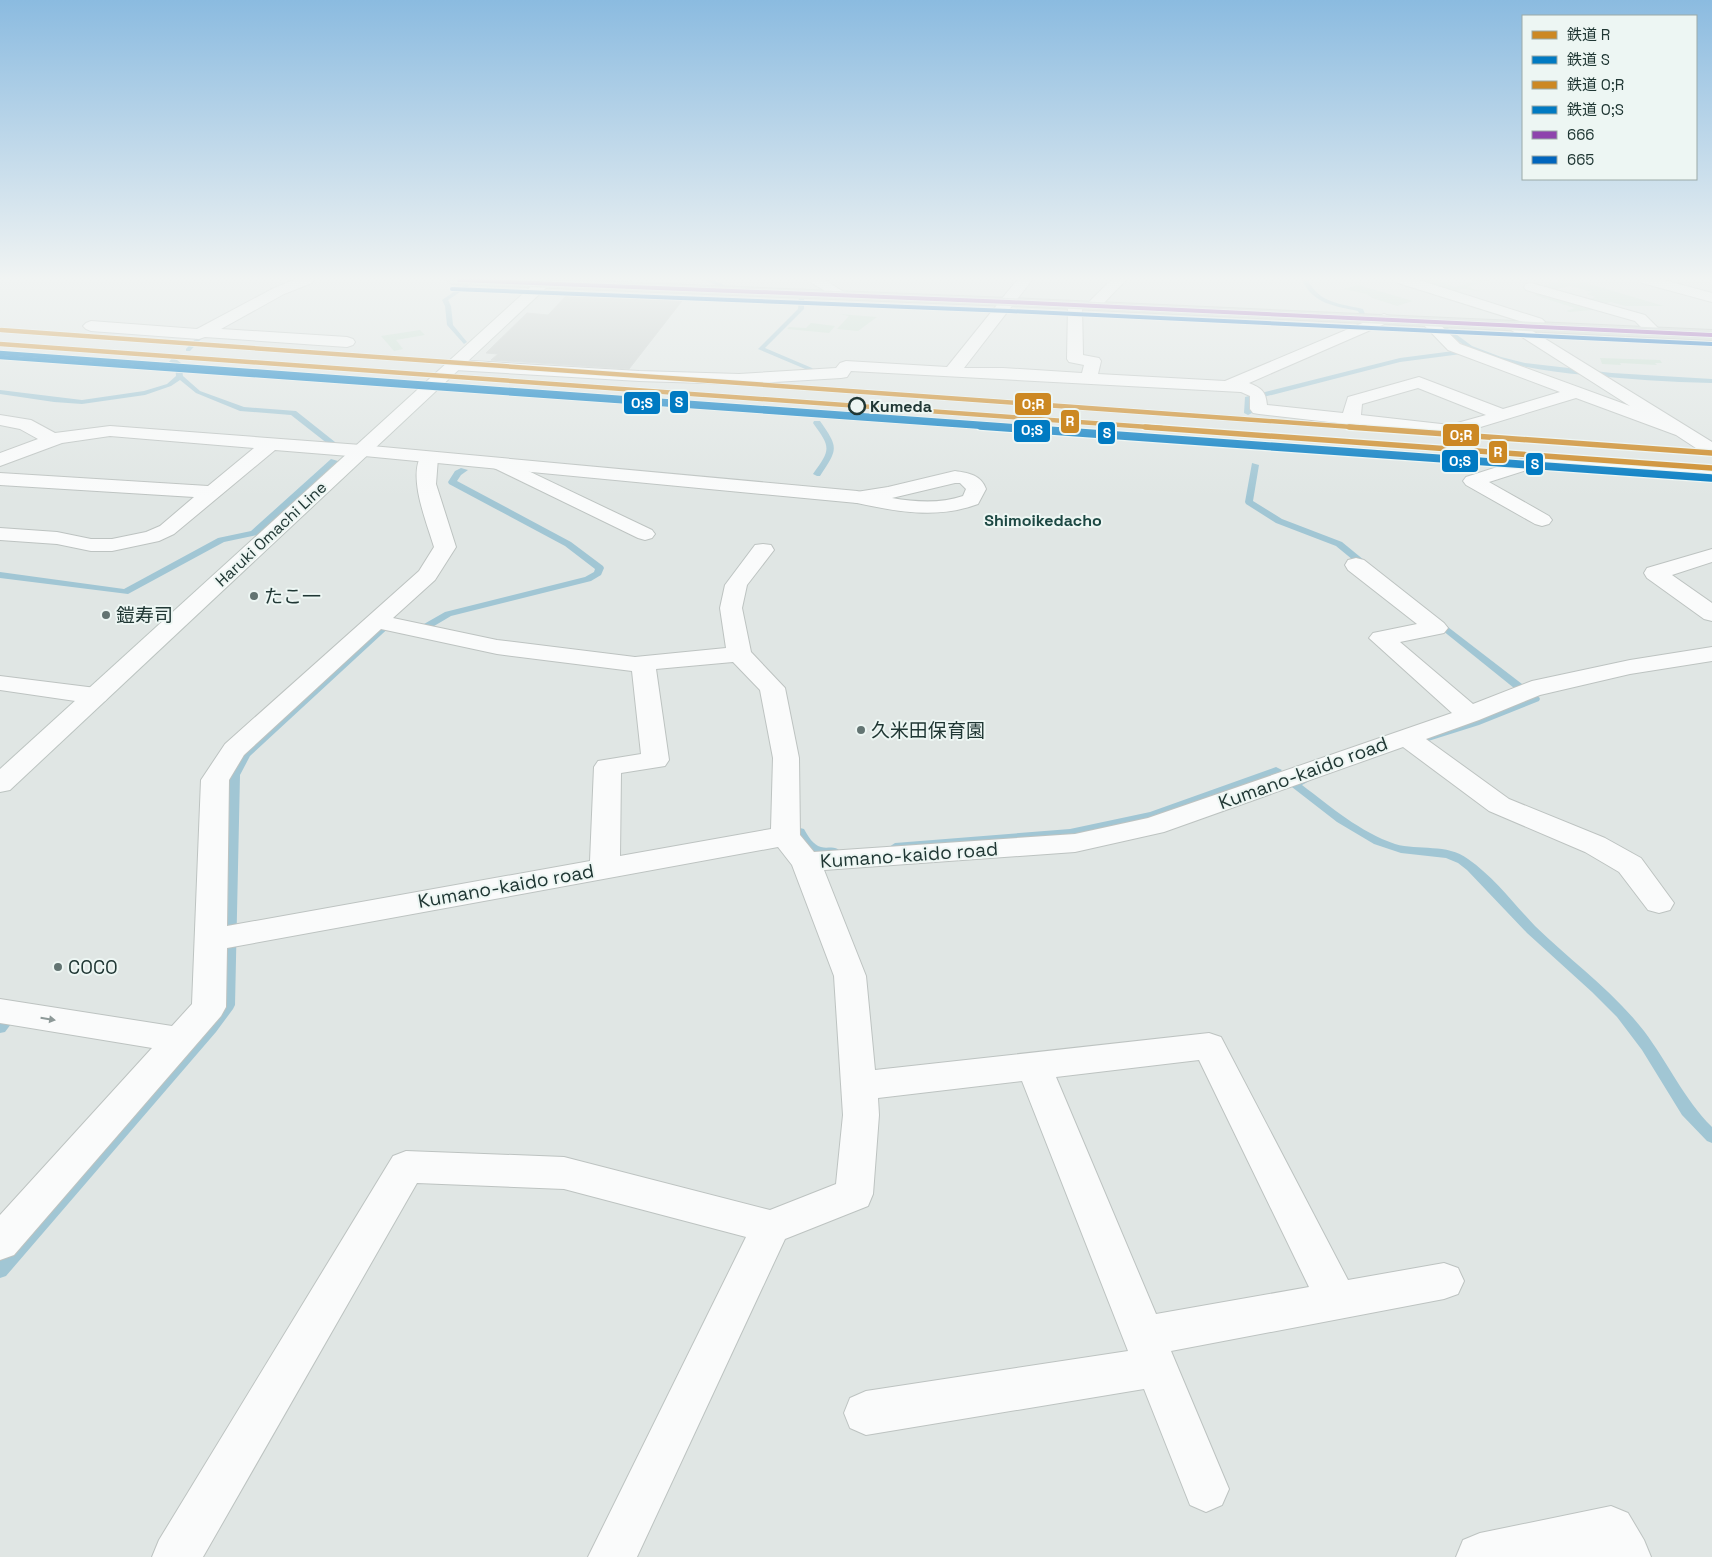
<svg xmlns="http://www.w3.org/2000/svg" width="1712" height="1557" viewBox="0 0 1712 1557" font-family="'Space Grotesk','Noto Sans JP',sans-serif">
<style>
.green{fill:#c9dfd2}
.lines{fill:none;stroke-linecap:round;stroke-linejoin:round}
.stream{fill:#a1c6d4;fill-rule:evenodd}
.building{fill:#c7cdcb;stroke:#c9cfcd}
.minor-casing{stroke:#bdc3c1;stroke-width:2}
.tertiary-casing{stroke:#bdc3c1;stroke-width:2}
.secondary-casing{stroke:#bcc4c1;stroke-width:2}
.primary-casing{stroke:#bbc3c1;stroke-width:2}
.minor{fill:#fafbfb;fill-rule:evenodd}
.tertiary{fill:#fafbfb;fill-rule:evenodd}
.secondary{fill:#fafbfb;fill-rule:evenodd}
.primary{fill:#ccd4d2;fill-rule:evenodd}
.bus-1-casing{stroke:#edf6f3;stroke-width:5.5}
.bus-2-casing{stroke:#edf6f3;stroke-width:5.5}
.bus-1{stroke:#8e44ad;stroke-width:4}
.bus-2{stroke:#0065bd;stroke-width:4}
.rail-1-far1-casing{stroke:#edf6f3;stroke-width:6}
.rail-1-casing{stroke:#edf6f3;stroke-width:8}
.rail-2-far1-casing{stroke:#edf6f3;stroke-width:6}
.rail-2-casing{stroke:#edf6f3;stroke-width:8}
.rail-3-far1-casing{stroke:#edf6f3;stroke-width:6}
.rail-3-casing{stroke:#edf6f3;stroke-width:8}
.rail-4-far1-casing{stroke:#edf6f3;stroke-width:6}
.rail-4-casing{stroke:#edf6f3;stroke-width:8}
.rail-1-far1{stroke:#cc8823;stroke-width:4.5}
.rail-1{stroke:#cc8823;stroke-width:5.5}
.rail-2-far1{stroke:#007ac2;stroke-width:4.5}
.rail-2{stroke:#007ac2;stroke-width:5.5}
.rail-3-far1{stroke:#cc8823;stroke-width:4.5}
.rail-3{stroke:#cc8823;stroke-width:5.5}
.rail-4-far1{stroke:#007ac2;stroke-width:4.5}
.rail-4{stroke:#007ac2;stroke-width:5.5}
.oneway{fill:#8d9998}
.stop-dot{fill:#edf6f3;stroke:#203734;stroke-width:2.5}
.poi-dot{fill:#637472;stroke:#edf6f3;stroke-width:2}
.labels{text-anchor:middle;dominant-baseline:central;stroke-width:4;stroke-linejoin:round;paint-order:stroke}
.far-stop-label{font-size:16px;font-weight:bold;fill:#203734;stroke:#edf6f3;text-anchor:start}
.far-neighbourhood-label{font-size:16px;font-weight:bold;fill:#1d4843;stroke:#edf6f3}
.far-street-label{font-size:16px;fill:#203734;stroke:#edf6f3}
.poi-label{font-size:19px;fill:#203734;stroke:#edf6f3;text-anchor:start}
.street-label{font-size:19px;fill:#203734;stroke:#edf6f3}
.line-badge{stroke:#edf6f3;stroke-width:2}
.badge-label{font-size:14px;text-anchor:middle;font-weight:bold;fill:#fff}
</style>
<rect width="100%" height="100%" fill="#e0e6e4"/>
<g class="green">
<polygon points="1410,280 1436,280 1455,287 1474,281 1473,280 1489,280 1467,287 1480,291 1463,289 1451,293"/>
<polygon points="1562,280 1580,280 1579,281 1664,306 1625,306 1611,302 1600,305 1584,301 1595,297 1587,294 1592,292 1570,286 1550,291 1537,288"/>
<polygon points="1358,285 1413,301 1397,306 1372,298 1367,294 1343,289"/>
<polygon points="1543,292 1602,309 1570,312 1566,311 1575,308 1534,295"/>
<polygon points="839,314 877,317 858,331 837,329 849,316"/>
<polygon points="811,323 835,326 829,333 787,329 789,327 806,328"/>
<polygon points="420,330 425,335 396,340 403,349 394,351 381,336"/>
<polygon points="1600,358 1660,360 1662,363 1655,363 1657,365 1620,363 1621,365 1602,364"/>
</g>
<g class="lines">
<g class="stream">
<polygon points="704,280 713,280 726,286 721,287"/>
<path d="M1302,280H1308C1318,303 1342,304 1363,309L1365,314L1360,315L1358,311C1335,306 1313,304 1302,280Z"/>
<polygon points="467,283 469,284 469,286 448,300 451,306 453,325 467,342 464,344 447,325 445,306 442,300"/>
<polygon points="799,298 804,299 804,309 765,348 812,368 813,369 810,371 758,349 798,309"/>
<path d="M1441,326H1445L1472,346L1501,357L1525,363L1612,373L1712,379V383C1669,382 1627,379 1585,375C1546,371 1508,366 1472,351L1469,353L1400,362L1252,400V413L1248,415L1244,413L1245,397L1400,358L1469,349L1441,328Z"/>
<polygon points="209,330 214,331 202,338 190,351 186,351 186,349 198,336"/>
<polygon points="173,357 181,363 183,376 200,391 244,407 296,411 335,442 328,444 291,415 240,411 196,393 180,380 171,386 145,395 82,404 54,402 0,394 0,390 82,400 144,391 167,384 176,376 175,364 169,362"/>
<path d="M814,421H820C839,448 838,449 820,476H817L813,474C831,449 831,448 813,423Z"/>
<polygon points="331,459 338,461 257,535 224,542 128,594 0,578 0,572 124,589 218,538 251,531"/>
<polygon points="1252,463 1259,465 1253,501 1282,519 1342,542 1370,565 1370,569 1364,569 1336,546 1276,523 1246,504 1245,502"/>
<polygon points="461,468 468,470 461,475 457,481 571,542 603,566 604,568 601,575 591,581 451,616 429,629 411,627 411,623 424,624 445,612 585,577 594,572 595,569 565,546 449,484 448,482 455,471"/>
<polygon points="1435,617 1522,684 1523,686 1522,688 1514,688 1432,622 1432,618"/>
<polygon points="391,618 396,621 394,623 250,756 240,775 235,1005 233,1009 216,1032 6,1276 0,1278 0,1259 206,1024 221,1004 228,775 241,754 388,619"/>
<polygon points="1535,696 1539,697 1540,699 1539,701 1479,725 1422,743 1417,740 1418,738 1471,721"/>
<polygon points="1276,767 1282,770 1280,772 1157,818 1070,837 895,851 889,847 895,843 1070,829 1150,812"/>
<path d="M1305,777L1311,780L1302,785C1331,807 1360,832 1395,844C1419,851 1447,843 1468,859C1494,877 1513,903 1535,926C1571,961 1613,991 1644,1031C1668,1063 1684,1099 1712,1127V1143L1707,1141L1682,1115L1642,1050L1617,1017L1592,992L1527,933L1467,870L1458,863L1446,858L1401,853L1374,844L1337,822L1288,784L1290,782Z"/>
<path d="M800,828L804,829C808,836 813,845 821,847C828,849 835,845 840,851L838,854C817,859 804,850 794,832Z"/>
<polygon points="7,1015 12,1016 14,1020 5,1032 0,1033 0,1019"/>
</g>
</g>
<polygon class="building" points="588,292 685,297 629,369 491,360 498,354 486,353 527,313 548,315 568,294 586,295"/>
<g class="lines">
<defs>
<g id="minor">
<polygon points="294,280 314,280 312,283 284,294 221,329 347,337 353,339 355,342 353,345 347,347 205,337 199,339 91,331 86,329 83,326 86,323 91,321 197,329 274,288"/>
<polygon points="807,280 825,280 850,296 848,299 838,299"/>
<path d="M1017,280H1032L964,368H1003L1082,373L1084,365L1069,362L1067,359L1068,305L1070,302H1080L1082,305L1083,355L1099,358L1101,361L1098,374L1225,381L1384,314L1389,316L1392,319L1389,322L1249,383C1261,388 1266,391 1267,405L1343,413L1348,397L1419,377L1503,409L1560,392L1448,350L1420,321L1423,318H1433L1460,344L1630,406L1508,328L1505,325L1508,322H1518L1712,442V456L1705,454L1676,435L1576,398L1451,436L1259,414L1253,413L1250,409V396L1241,392L851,371L847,377L841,378L739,384L639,381L455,370L449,368L447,365L449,362L455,360L639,371L739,374L836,368L840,363L846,361L947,367ZM1418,388L1486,415L1450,425L1361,415L1362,404Z"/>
<polygon points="1111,280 1126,280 1098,309 1088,309 1086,306 1088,303"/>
<polygon points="1396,280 1419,280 1542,319 1545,322 1542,325 1532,325 1398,283"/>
<polygon points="1640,280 1664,280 1712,293 1712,302 1642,283"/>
<polygon points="1531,283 1645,315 1662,332 1659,335 1649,335 1635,321 1526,290 1524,287 1526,284"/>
<polygon points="0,415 31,420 55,433 110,426 361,445 368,447 370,451 368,455 361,457 275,450 174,534 159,541 112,551 91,551 57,544 0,540 0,528 57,532 91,539 112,539 146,532 160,526 194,497 0,485 0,473 208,486 254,448 110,436 62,443 0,466 0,453 38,439 20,429 0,425"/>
<path d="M429,452L436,454L438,458L436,484L456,547L435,580L393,618L497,640L635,657L726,648L720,608L725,585L755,545L763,544L771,545L774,550L747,585L742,608L751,652L785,688L799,758L800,835L814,852L1075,834L1148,818L1452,713L1369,638L1373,633L1417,624L1348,570L1345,565L1348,560L1356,558L1364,560L1444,623L1448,628L1444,633L1400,642L1473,704L1532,681L1630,660L1712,647V661L1630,674L1540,695L1479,720L1426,739L1509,799L1605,838L1641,858L1674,903L1670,910L1659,913L1648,910L1619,872L1585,852L1489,811L1403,747L1164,832L1075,852L824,870L866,976L875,1070L1209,1033L1221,1037L1348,1280L1444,1263L1458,1268L1464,1281L1458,1294L1444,1299L1171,1351L1229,1489L1222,1505L1206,1512L1190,1505L1144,1389L866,1435L850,1428L844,1413L850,1398L866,1391L1128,1351L1022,1081L878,1098L879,1115L873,1194L868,1206L785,1239L637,1557H588L746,1237L564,1189L417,1183L203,1557H152L159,1540L393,1156L406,1151L564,1157L770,1210L836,1184L843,1115L834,976L792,865L778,847L227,948L226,1007L221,1016L14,1255L0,1260V1215L152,1048L0,1023V999L172,1026L192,1004L201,780L225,744L419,571L434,547C427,523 407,476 422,454ZM381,629L497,654L632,671L641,754L598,761L594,767L590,861L227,926L229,780L244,755ZM733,662L760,690L773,758L771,829L620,856L621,773L665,766L669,760L656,669ZM1199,1060L1309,1287L1156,1314L1056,1077Z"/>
<polygon points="1535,455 1712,469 1712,481 1536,467 1489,482 1549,516 1552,520 1549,524 1542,526 1535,524 1466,485 1463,481 1466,477"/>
<polygon points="501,458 652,530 655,534 652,538 645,540 638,538 494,468 491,464 494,460"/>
<path d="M955,471C969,473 981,475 986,489L978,504C938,519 898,512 857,503L850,501L847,497L850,493L888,487ZM955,483H960L966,489L963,496C940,504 915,502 892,498Z"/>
<polygon points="1712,549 1712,562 1672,575 1712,603 1712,621 1704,619 1647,578 1644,573 1647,568"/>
<polygon points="0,676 96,688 105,691 109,696 105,701 96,704 0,690"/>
<polygon points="1611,1506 1628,1513 1644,1540 1651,1557 1456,1557 1463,1540 1480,1533"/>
</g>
<polygon id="tertiary" points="361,445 857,491 864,493 867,497 864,501 857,503 354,455 352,451 354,447"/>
<polygon id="secondary" points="544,280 549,284 547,287 10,790 0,792 0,769 537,281"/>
<polygon id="primary" points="445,280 567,280 1009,298 1712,330 1712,340 1009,306 452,284"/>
</defs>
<use href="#minor" class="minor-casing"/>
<use href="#tertiary" class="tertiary-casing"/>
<use href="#secondary" class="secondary-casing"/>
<use href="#primary" class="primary-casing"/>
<use href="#minor" class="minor"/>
<use href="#tertiary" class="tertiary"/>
<use href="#secondary" class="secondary"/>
<use href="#primary" class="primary"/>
<defs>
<polyline id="bus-1" points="459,280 1009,302 1712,335"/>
<polyline id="bus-2" points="452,289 1009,311 1712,344"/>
</defs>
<use href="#bus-1" class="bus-1-casing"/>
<use href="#bus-2" class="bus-2-casing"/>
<use href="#bus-1" class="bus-1"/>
<use href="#bus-2" class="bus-2"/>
<defs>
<polyline id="rail-1-far1" points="0,344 1162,428"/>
<polyline id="rail-1" points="1145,427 1712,468"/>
<polyline id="rail-2-far1" points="0,353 1037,428"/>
<polyline id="rail-2" points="1020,427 1711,477"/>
<polyline id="rail-3-far1" points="1,330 1366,428"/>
<polyline id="rail-3" points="1349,427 1712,453"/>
<polyline id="rail-4-far1" points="0,357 998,428"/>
<polyline id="rail-4" points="980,427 1711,479"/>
</defs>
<use href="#rail-1-far1" class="rail-1-far1-casing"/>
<use href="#rail-1" class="rail-1-casing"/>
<use href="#rail-2-far1" class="rail-2-far1-casing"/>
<use href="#rail-2" class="rail-2-casing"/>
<use href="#rail-3-far1" class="rail-3-far1-casing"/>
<use href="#rail-3" class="rail-3-casing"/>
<use href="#rail-4-far1" class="rail-4-far1-casing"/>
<use href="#rail-4" class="rail-4-casing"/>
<use href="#rail-1-far1" class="rail-1-far1"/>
<use href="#rail-1" class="rail-1"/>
<use href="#rail-2-far1" class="rail-2-far1"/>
<use href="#rail-2" class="rail-2"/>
<use href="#rail-3-far1" class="rail-3-far1"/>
<use href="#rail-3" class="rail-3"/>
<use href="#rail-4-far1" class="rail-4-far1"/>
<use href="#rail-4" class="rail-4"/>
</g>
<defs><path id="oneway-solid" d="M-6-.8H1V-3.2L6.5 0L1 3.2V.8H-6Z" transform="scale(1.25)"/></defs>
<use class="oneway" href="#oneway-solid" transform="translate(48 1019) rotate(9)"/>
<linearGradient id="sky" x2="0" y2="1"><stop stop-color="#8bbbe0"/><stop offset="0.56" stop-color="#f1f4f3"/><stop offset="1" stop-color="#f1f4f3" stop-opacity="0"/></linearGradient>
<rect width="1712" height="498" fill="url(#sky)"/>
<circle class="stop-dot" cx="857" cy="406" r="8"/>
<g class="poi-dot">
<circle cx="254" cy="596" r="5"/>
<circle cx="106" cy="615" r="5"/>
<circle cx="861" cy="730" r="5"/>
<circle cx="58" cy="967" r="5"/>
</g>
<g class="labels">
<g class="far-stop-label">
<text x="870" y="406">Kumeda</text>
</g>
<g class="far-neighbourhood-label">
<text x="1043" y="520">Shimoikedacho</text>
</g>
<g class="far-street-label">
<text transform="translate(271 534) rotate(-43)">Haruki Omachi Line</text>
</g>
<g class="poi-label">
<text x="264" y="596">たこ一</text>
<text x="116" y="615">鎧寿司</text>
<text x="871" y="730">久米田保育園</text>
<text x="68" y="967">COCO</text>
</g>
<g class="street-label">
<text transform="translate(1303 773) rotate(-20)">Kumano-kaido road</text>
<text transform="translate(909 855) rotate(-4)">Kumano-kaido road</text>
<text transform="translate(506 886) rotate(-10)">Kumano-kaido road</text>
</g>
</g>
<g class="line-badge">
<rect x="669" y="390" width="20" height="24" rx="5" fill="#007ac2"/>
<rect x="623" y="391" width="38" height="24" rx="5" fill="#007ac2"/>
<rect x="1014" y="392" width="38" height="24" rx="5" fill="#cc8823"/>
<rect x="1060" y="409" width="20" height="25" rx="5" fill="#cc8823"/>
<rect x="1013" y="419" width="38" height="24" rx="5" fill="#007ac2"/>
<rect x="1097" y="421" width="19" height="24" rx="5" fill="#007ac2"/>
<rect x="1442" y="423" width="38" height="24" rx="5" fill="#cc8823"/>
<rect x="1488" y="440" width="20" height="24" rx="5" fill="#cc8823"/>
<rect x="1441" y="449" width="38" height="24" rx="5" fill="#007ac2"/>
<rect x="1525" y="452" width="19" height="24" rx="5" fill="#007ac2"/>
</g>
<g class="badge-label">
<text x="679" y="407">S</text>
<text x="642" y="408">O;S</text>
<text x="1033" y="409">O;R</text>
<text x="1070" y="426">R</text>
<text x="1032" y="435">O;S</text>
<text x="1107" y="438">S</text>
<text x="1461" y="440">O;R</text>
<text x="1498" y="457">R</text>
<text x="1460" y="466">O;S</text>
<text x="1535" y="469">S</text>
</g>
<rect x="1522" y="15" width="175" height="165" fill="#edf6f3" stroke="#9baaa7"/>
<rect x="1532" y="31" width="25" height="8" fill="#cc8823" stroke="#9baaa7"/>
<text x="1567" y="40" font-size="15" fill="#203734">鉄道 R</text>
<rect x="1532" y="56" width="25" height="8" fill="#007ac2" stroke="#9baaa7"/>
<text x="1567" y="65" font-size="15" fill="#203734">鉄道 S</text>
<rect x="1532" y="81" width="25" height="8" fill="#cc8823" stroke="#9baaa7"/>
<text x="1567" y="90" font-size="15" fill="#203734">鉄道 O;R</text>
<rect x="1532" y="106" width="25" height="8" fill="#007ac2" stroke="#9baaa7"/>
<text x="1567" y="115" font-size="15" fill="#203734">鉄道 O;S</text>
<rect x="1532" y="131" width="25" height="8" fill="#8e44ad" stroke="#9baaa7"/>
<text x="1567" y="140" font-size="15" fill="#203734">666</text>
<rect x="1532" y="156" width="25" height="8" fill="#0065bd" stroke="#9baaa7"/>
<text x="1567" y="165" font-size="15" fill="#203734">665</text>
</svg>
